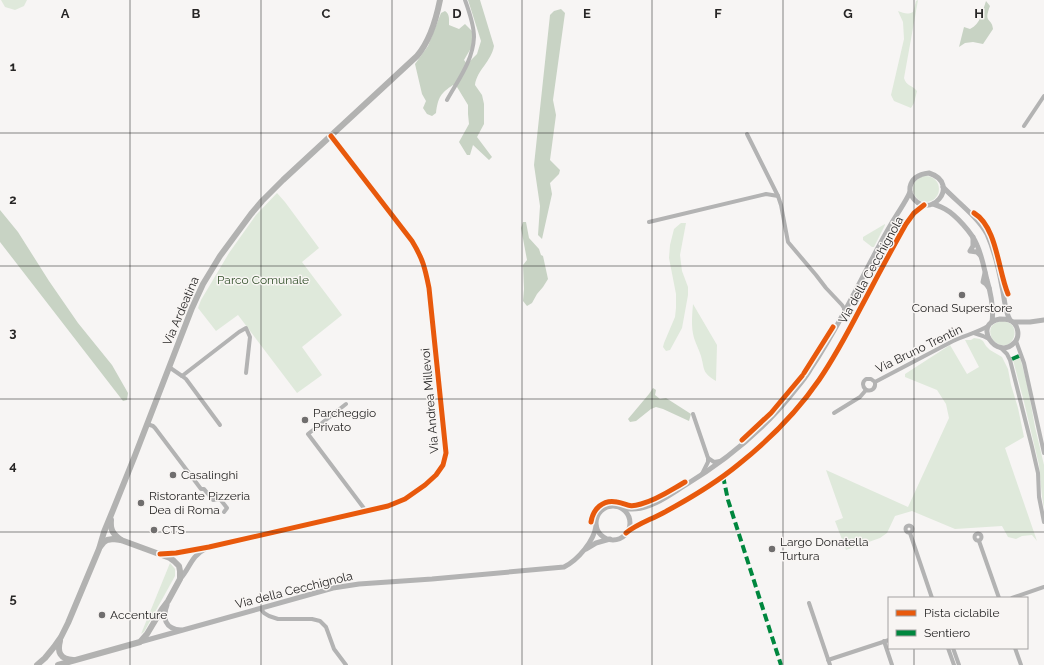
<svg xmlns="http://www.w3.org/2000/svg" width="1044" height="665" viewBox="0 0 1044 665" font-family="Raleway,sans-serif">
<style>
.green{fill:#dfe9db}
.forest{fill:#c8d3c4}
.lines{fill:none;stroke-linecap:round;stroke-linejoin:round}
.minor{stroke:#b3b3b3;stroke-width:4}
.tertiary{stroke:#b3b3b3;stroke-width:5}
.secondary{stroke:#b2b2b1;stroke-width:6}
.quiet{stroke:#00873e;stroke-width:4;stroke-dasharray:8 4;stroke-linecap:butt}
.cycleway-casing{stroke:#f8f5f3;stroke-width:8}
.cycleway{stroke:#e8590c;stroke-width:5}
.grid{fill:none;stroke:#272626;stroke-width:1;stroke-opacity:0.55}
.poi-dot{fill:#706e6e;stroke:#f8f5f3;stroke-width:1.5}
.labels{text-anchor:middle;dominant-baseline:central;stroke-width:3;stroke-linejoin:round;paint-order:stroke}
.street-label{font-size:12px;fill:#272626;stroke:#f8f5f3}
.park-label{font-size:12px;fill:#304f28;stroke:#f8f5f3}
.poi-label{font-size:12px;fill:#272626;stroke:#f8f5f3;text-anchor:start}
.grid-label{font-size:13px;text-anchor:middle;font-weight:bold;fill:#272626;stroke:#f8f5f3;stroke-width:3;stroke-linejoin:round;paint-order:stroke}
</style>
<rect width="100%" height="100%" fill="#f7f5f4"/>
<g class="green">
<polygon points="1,0 27,0 24,6 15,10 5,7"/>
<path d="M918,0L904,78C906,86 912,85 917,91L914,103L911,108L894,101L891,95L904,39L903,22L898,11C904,13 907,15 913,12L916,1Z"/>
<circle cx="926" cy="189" r="13"/>
<polygon points="277,193 285,202 319,248 302,262 342,315 302,347 322,375 297,393 238,315 216,331 198,308 201,300 229,253 256,215"/>
<polygon points="681,223 686,223 680,255 682,271 688,287 688,295 682,328 670,350 666,351 663,347 664,343 675,317 676,308 676,294 669,258 670,245 674,229"/>
<polygon points="885,224 885,225 874,247 872,247 863,240 863,237"/>
<path d="M693,304L717,345L716,381C702,372 705,371 701,356C699,350 696,344 694,338C691,327 692,316 693,304Z"/>
<path d="M1000,321C1026,320 1013,358 994,341C990,337 988,328 994,324C996,323 998,322 1000,321Z"/>
<polygon points="974,338 980,339 983,341 986,346 990,350 1002,357 1008,369 1011,385 1018,408 1024,437 1005,448 1037,541 1032,535 1022,536 1016,539 1008,537 1002,526 955,529 912,511 895,516 887,533 880,538 846,550 835,521 843,518 826,470 908,507 949,418 946,404 937,390 905,377 905,374 950,345 967,374 979,367 965,340 971,340"/>
<polygon points="1020,357 1028,388 1035,427 1044,465 1044,508 1042,497 1039,465 1024,402 1013,360"/>
<polygon points="170,563 175,569 175,576 144,632 141,634"/>
</g>
<g class="forest">
<path d="M468,0H480L494,46C491,62 477,70 475,85L482,95L484,104V124L477,137L492,157L489,160L473,145L470,155H467L459,142L469,124L468,114V105L457,87L453,85C441,93 438,97 436,113L432,116L427,114L423,108L426,101L422,94L415,64L428,46L441,13L445,11C450,14 449,20 449,25L459,29L465,24L472,31L474,43L464,60L467,64L477,54L481,41Z"/>
<path d="M986,1L990,6C983,24 992,17 993,29L983,44L973,42L965,43L959,47L964,27L970,29C981,24 982,12 986,1Z"/>
<polygon points="561,9 565,13 553,100 556,115 550,160 560,170 559,174 550,183 552,194 542,239 538,235 540,206 534,165 550,15 554,11"/>
<polygon points="0,210 18,232 49,281 78,323 112,365 128,393 127,400 123,401 0,242"/>
<polygon points="523,222 526,222 529,238 539,249 541,255 543,256 548,279 543,287 537,294 532,303 527,306 523,301 524,289 523,265 527,260 521,228"/>
<polygon points="653,388 656,390 655,395 660,399 666,398 691,414 689,421 663,409 656,407 651,409 636,421 630,422 628,419 649,394"/>
</g>
<g class="lines">
<g class="minor">
<path d="M447,100C458,80 473,61 474,37C474,25 469,11 465,0"/>
<polyline points="1024,126 1044,96"/>
<polyline points="747,134 778,196 781,205 788,242 816,275 826,288 842,305 844,308 844,312"/>
<polyline points="649,222 766,194 778,196"/>
<polyline points="974,333 983,336 989,339"/>
<polyline points="1016,341 1024,363 1044,453"/>
<polyline points="1000,347 1007,354 1010,360 1032,447 1038,473 1039,497 1044,522"/>
<polyline points="169,367 182,376 186,379 220,425"/>
<polyline points="182,376 239,332 246,328 250,337 246,373"/>
<path d="M875,382L953,341C965,335 977,333 988,326"/>
<path d="M866,390C862,386 862,382 866,379H871L875,382"/>
<path d="M866,390C872,392 876,388 875,382"/>
<polyline points="346,404 308,434 366,511"/>
<polyline points="834,413 860,397 866,390"/>
<polyline points="693,414 708,458 708,462 702,474"/>
<polyline points="147,424 153,426 155,428 201,489 204,489 213,500 220,499 227,508 224,512"/>
<polyline points="708,458 714,462 720,461"/>
<circle cx="909" cy="529" r="3.5"/>
<polyline points="910,533 932,598"/>
<circle cx="978" cy="537" r="3.5"/>
<polyline points="979,541 999,598"/>
<polyline points="1012,598 1044,587"/>
<polyline points="809,603 830,665"/>
<polyline points="261,609 264,613 269,616 278,619 312,619 320,621 326,627 334,649 346,665"/>
<polyline points="884,641 892,665"/>
<polyline points="948,648 954,665"/>
<polyline points="953,648 959,665"/>
<polyline points="1015,648 1021,665"/>
<polyline points="828,660 889,640"/>
</g>
<g class="tertiary">
<path d="M929,173C963,184 928,224 911,195C909,192 910,190 910,187C912,177 920,174 929,173Z"/>
<path d="M943,187C957,202 977,216 987,234C994,250 999,270 1002,287C1005,299 1004,309 1010,320"/>
<path d="M933,204C937,205 941,207 945,209C956,215 972,233 977,245C982,256 984,268 987,280C991,294 994,308 992,322"/>
<polyline points="973,237 973,246 970,251 977,252 980,255"/>
<polyline points="985,273 983,282 986,284 989,288"/>
<path d="M1000,319C1003,319 1006,319 1009,320C1018,323 1021,336 1014,343C997,361 971,324 1000,319Z"/>
<polyline points="1014,322 1030,322 1044,320"/>
<circle cx="613" cy="523" r="17"/>
<path d="M620,507C624,508 628,509 632,509C651,509 668,496 684,486C727,460 765,429 796,389C801,383 806,377 810,370C833,335 852,298 871,261C879,246 887,230 896,216C901,208 906,201 910,192"/>
<path d="M626,533C637,524 650,520 663,513C689,499 716,483 739,464C769,440 797,412 819,380C834,358 847,334 860,309C875,281 890,252 906,224L914,213L924,205"/>
<polyline points="586,549 596,543 610,539"/>
<path d="M162,554L176,553L209,547L388,506L405,499L425,485L436,475L443,465L446,453L429,288C425,268 423,259 412,241L331,136"/>
<path d="M180,579C190,568 191,556 205,549"/>
<path d="M167,605C162,618 165,629 181,630"/>
<path d="M140,642L333,588L359,584L432,579L564,567C578,560 594,541 596,526"/>
</g>
<g class="secondary">
<path d="M111,520C110,530 113,534 121,540"/>
<path d="M60,641C57,652 60,659 73,660"/>
<path d="M37,665L45,658L54,647L61,637L68,623L99,549L104,532L111,515L134,458L192,308L203,284L220,256L251,214L262,201L283,180L417,56C430,41 436,20 440,0"/>
<polyline points="58,665 140,642 147,634 162,609 168,601 180,579 180,571 179,566 174,561 170,558 121,540 113,539 107,540 104,542 100,547"/>
</g>
<g class="quiet">
<polyline points="1012,359 1019,356"/>
<polyline points="723,476 728,500 781,665"/>
</g>
<defs>
<g id="cycleway">
<path d="M974,213C997,227 998,270 1008,294"/>
<polyline points="804,373 833,327"/>
<polyline points="742,440 771,413 802,376"/>
<path d="M591,522C593,509 603,499 617,502C628,504 628,508 641,504C657,500 671,490 685,482"/>
<path d="M626,533C637,524 650,520 663,513C689,499 716,483 739,464C769,440 797,412 819,380C834,358 847,334 860,309C875,281 890,252 906,224L914,213L924,205"/>
<path d="M160,554L176,553L209,547L388,506L405,499L425,485L436,475L443,465L446,453L429,288C425,268 423,259 412,241L331,136"/>
</g>
</defs>
<use href="#cycleway" class="cycleway-casing"/>
<use href="#cycleway" class="cycleway"/>
</g>
<path class="grid" d="M130,0V665M261,0V665M392,0V665M522,0V665M652,0V665M783,0V665M914,0V598M0,133H1044M0,266H1044M0,399H1044M0,532H1044M914,648V665"/>
<g class="poi-dot">
<circle cx="962" cy="295" r="4"/>
<circle cx="305" cy="420" r="4"/>
<circle cx="173" cy="475" r="4"/>
<circle cx="141" cy="503" r="4"/>
<circle cx="154" cy="530" r="4"/>
<circle cx="772" cy="549" r="4"/>
<circle cx="102" cy="615" r="4"/>
</g>
<g class="labels">
<g class="street-label">
<text transform="translate(871 270) rotate(-61)">Via della Cecchignola</text>
<text transform="translate(181 311) rotate(-67)">Via Ardeatina</text>
<text transform="translate(919 349) rotate(-26)">Via Bruno Trentin</text>
<text transform="translate(430 401) rotate(-95)">Via Andrea Millevoi</text>
<text transform="translate(294 590) rotate(-14)">Via della Cecchignola</text>
</g>
<g class="park-label">
<text x="263" y="280">Parco Comunale</text>
</g>
<g class="poi-label">
<text x="962" y="308" text-anchor="middle">Conad Superstore</text>
<text x="313" y="413">Parcheggio<tspan x="313" dy="14">Privato</tspan></text>
<text x="181" y="475">Casalinghi</text>
<text x="149" y="496">Ristorante Pizzeria<tspan x="149" dy="14">Dea di Roma</tspan></text>
<text x="162" y="530">CTS</text>
<text x="780" y="542">Largo Donatella<tspan x="780" dy="14">Turtura</tspan></text>
<text x="110" y="615">Accenture</text>
</g>
</g>
<g class="grid-label">
<text x="65" y="18">A</text>
<text x="196" y="18">B</text>
<text x="326" y="18">C</text>
<text x="457" y="18">D</text>
<text x="587" y="18">E</text>
<text x="718" y="18">F</text>
<text x="848" y="18">G</text>
<text x="979" y="18">H</text>
<text x="13" y="71">1</text>
<text x="13" y="204">2</text>
<text x="13" y="337">3</text>
<text x="13" y="470">4</text>
<text x="13" y="603">5</text>
</g>
<rect x="888" y="597" width="140" height="52" fill="#f8f5f3" stroke="#a4a2a1"/>
<rect x="896" y="610" width="20" height="6" fill="#e8590c" stroke="#a4a2a1"/>
<text x="924" y="617" font-size="12" fill="#272626">Pista ciclabile</text>
<rect x="896" y="630" width="20" height="6" fill="#00873e" stroke="#a4a2a1"/>
<text x="924" y="637" font-size="12" fill="#272626">Sentiero</text>
</svg>
